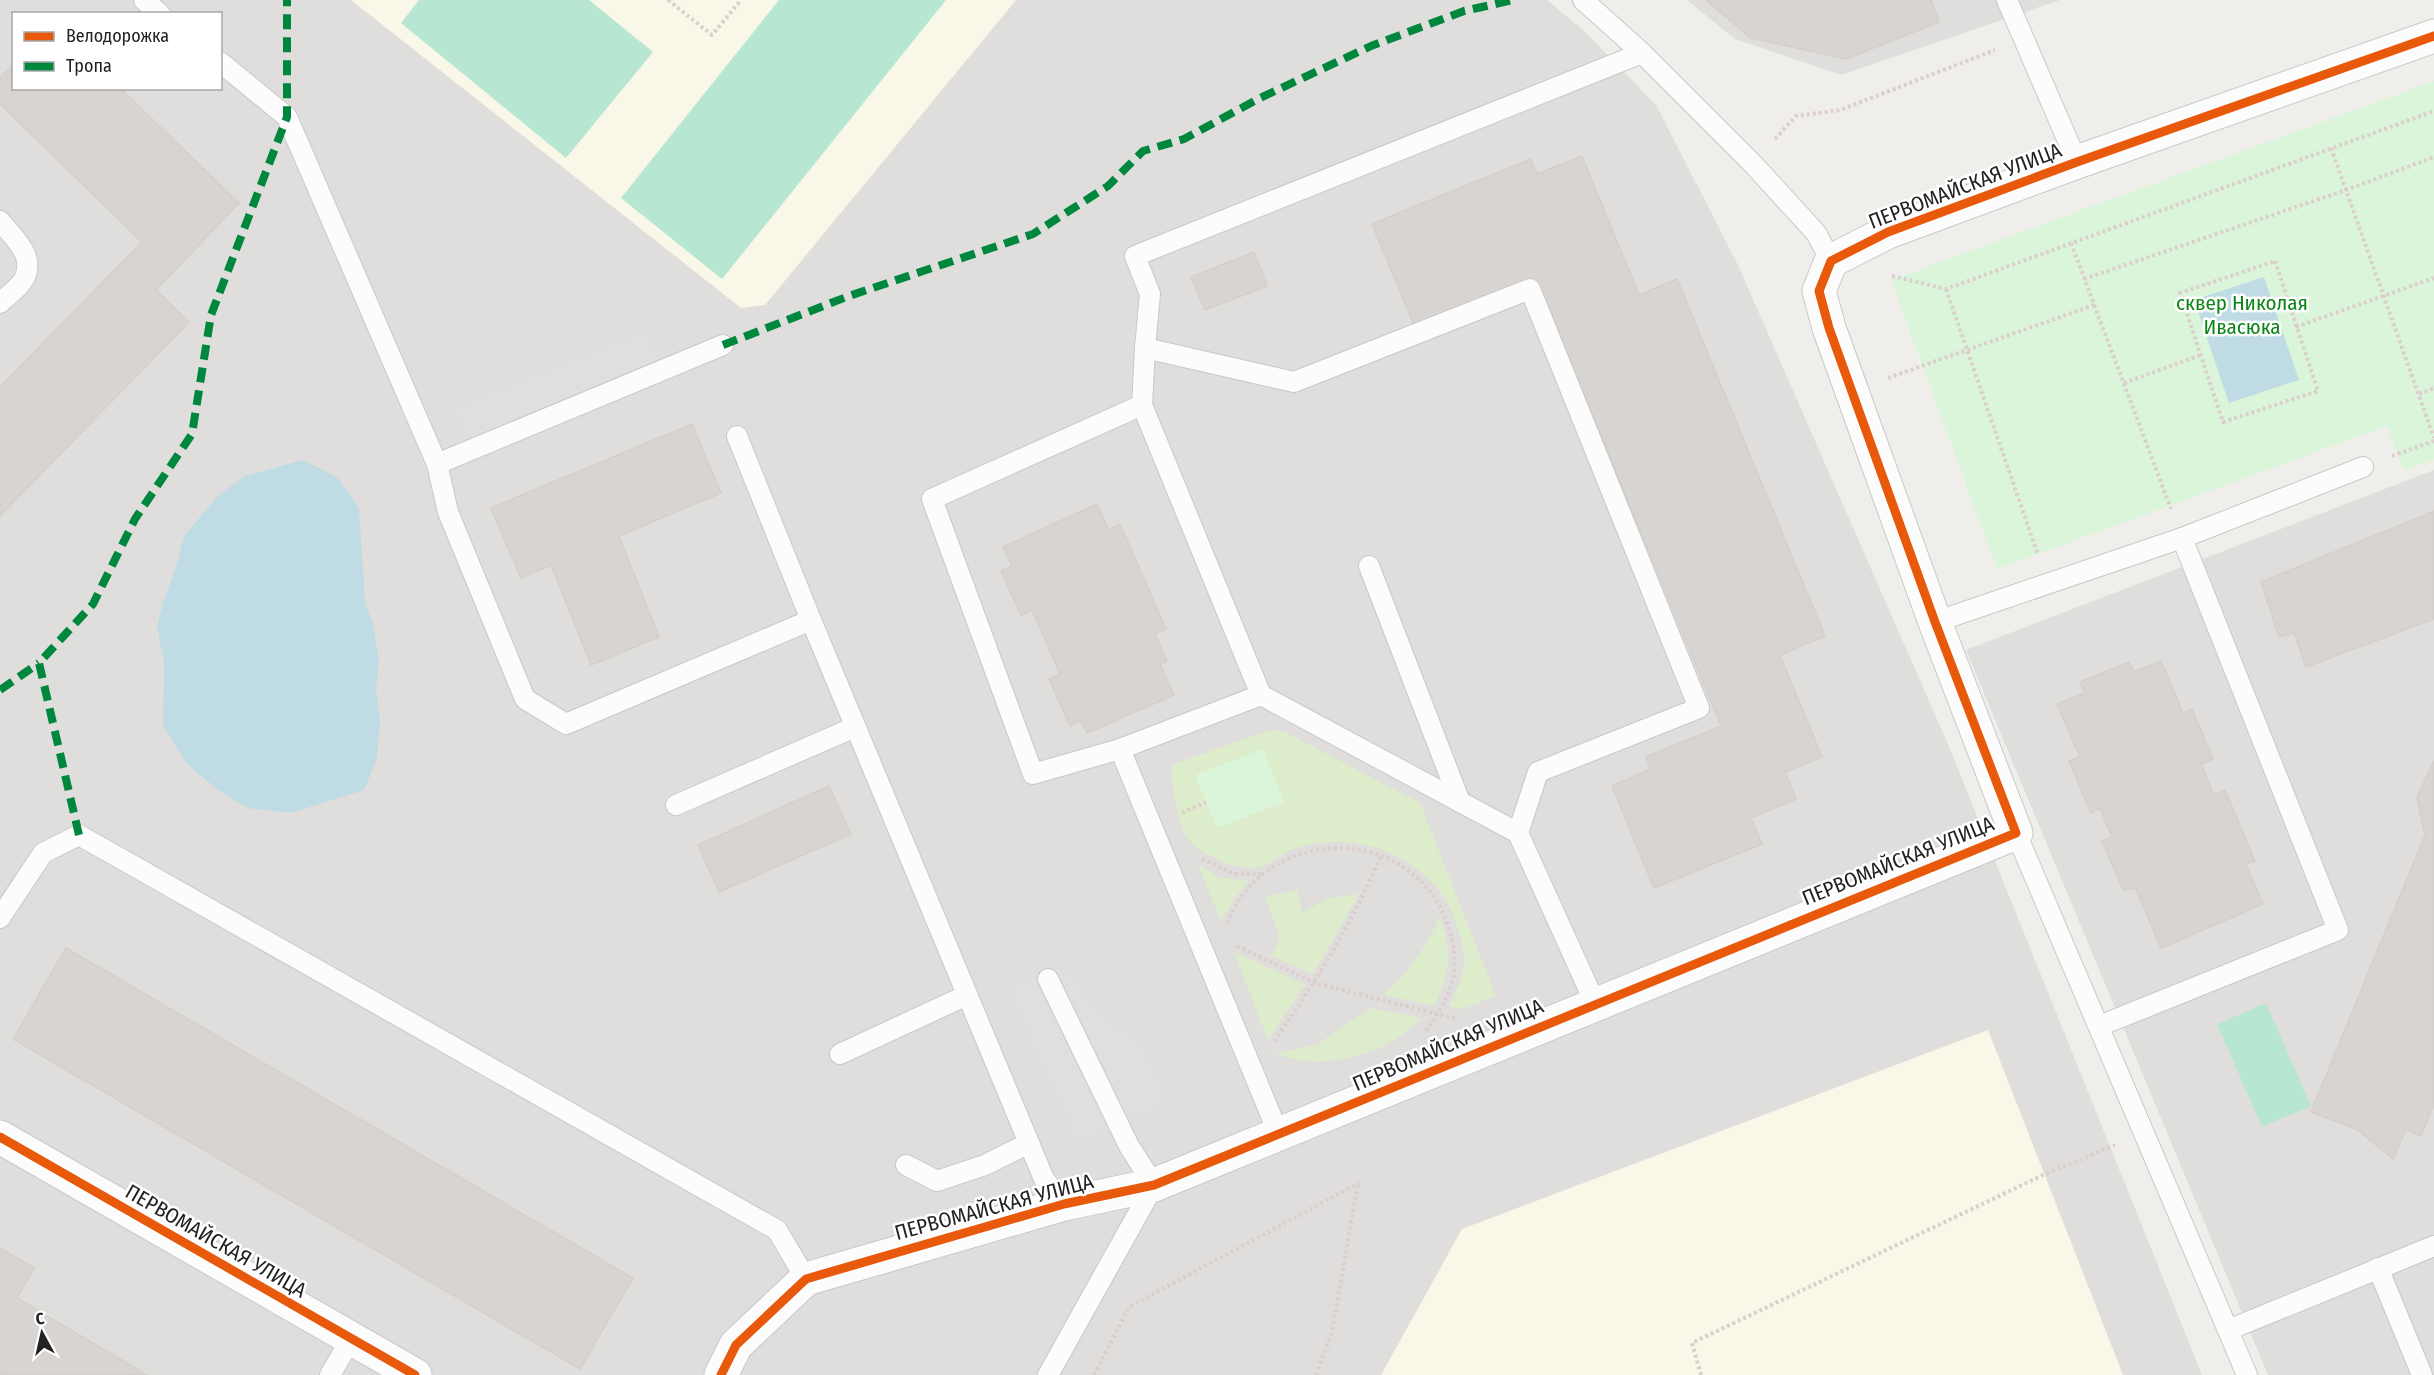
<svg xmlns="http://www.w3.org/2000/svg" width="2434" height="1375" viewBox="0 0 2434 1375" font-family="'Fira Sans Condensed',sans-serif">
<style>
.residential{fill:#dfdedc;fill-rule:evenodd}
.education{fill:#f8f7e8}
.grass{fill:#ddeccb}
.park{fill:#daf5da}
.pitch{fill:#b7e6d2}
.parking{fill:#e0dfde}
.water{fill:#bfdbe3}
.building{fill:#d7d4d2;stroke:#d3d0cc;stroke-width:1.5}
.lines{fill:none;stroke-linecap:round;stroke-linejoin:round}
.lane-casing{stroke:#c9c8c7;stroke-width:22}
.street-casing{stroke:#c9c8c7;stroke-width:35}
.path{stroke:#dccecd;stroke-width:4;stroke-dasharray:3 3;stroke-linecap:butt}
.lane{stroke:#fdfcfc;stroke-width:20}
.street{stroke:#fdfcfc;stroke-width:33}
.quiet{stroke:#00873e;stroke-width:8;stroke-dasharray:15 8;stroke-linecap:butt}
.cycleway-casing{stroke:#fff;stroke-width:13}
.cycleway{stroke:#e8590c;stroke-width:9}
.labels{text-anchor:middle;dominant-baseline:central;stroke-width:5;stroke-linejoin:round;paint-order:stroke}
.street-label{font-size:21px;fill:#222;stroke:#fff}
.park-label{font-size:21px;fill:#0c8416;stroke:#fff}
</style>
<rect width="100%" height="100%" fill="#f0eeeb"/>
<g class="residential">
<path d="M0,0H1547L1582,29L1656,105L1738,265L1950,749L2202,1375H0ZM14,14H220V88H14Z"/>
<polygon points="1687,0 2060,0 1841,75 1735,39"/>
<polygon points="2434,470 2434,1375 2268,1375 1966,650"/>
</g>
<g class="education">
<polygon points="351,0 1016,0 765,305 741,308"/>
<polygon points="1988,1030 2123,1375 1381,1375 1462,1229"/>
</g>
<g class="grass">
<path d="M1276,730L1287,733L1420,803L1496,996L1462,1009L1449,1006C1454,995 1461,983 1463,972C1466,960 1463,947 1460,936C1448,878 1393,842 1336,842C1319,842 1302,845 1287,852C1278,857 1269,865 1259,867C1240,872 1201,855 1189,840C1178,827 1170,782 1172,765L1267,731Z"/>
<polygon points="1198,864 1219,877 1249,881 1234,899 1221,921"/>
<polygon points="1297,890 1302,912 1330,898 1359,894 1313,974 1271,956 1280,938 1265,897"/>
<path d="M1440,917C1452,952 1451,972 1434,1005L1384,995C1410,970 1425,950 1440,917Z"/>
<polygon points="1234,952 1305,984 1268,1040"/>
<path d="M1371,1008L1423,1018C1412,1026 1401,1037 1389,1043C1358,1060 1308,1069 1275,1053L1316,1045Z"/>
</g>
<g class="park">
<polygon points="2434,81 2434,460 2404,471 2387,426 1997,569 1891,280"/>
<polygon points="1263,749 1284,802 1217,828 1195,775"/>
</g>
<g class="pitch">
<polygon points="419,0 589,0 653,52 566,158 401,23"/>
<polygon points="779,0 946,0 722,279 621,198"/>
<polygon points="2266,1003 2311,1106 2262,1127 2217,1024"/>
</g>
<g class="parking">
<polygon points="644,334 657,366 471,442 458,409"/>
<polygon points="1064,964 1085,1004 1140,1046 1166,1102 1079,1140 1010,988"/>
</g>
<g class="water">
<polygon points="2264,277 2299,380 2229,403 2194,300"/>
<polygon points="303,460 338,478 359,508 365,603 373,624 379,660 376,689 380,720 377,758 364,790 291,813 247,808 218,790 187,764 163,726 164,662 157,627 163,602 175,571 184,536 218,496 245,476"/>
</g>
<g class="building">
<polygon points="1706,0 1931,0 1939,22 1846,59 1751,38"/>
<polygon points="14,64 14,88 120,88 239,203 156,290 189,322 0,516 0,387 142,242 0,104 0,78"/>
<polygon points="1582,156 1639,295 1677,279 1825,636 1780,655 1822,757 1785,772 1796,799 1751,818 1762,844 1654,888 1612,786 1651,769 1646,757 1721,726 1537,280 1416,330 1372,224 1531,159 1537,174"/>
<polygon points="1254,252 1267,286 1205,310 1191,277"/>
<polygon points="692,424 721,493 619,536 659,637 591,665 551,565 521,578 491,508"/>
<polygon points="1097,504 1109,530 1120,524 1166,629 1155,634 1167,661 1160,664 1174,695 1087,733 1081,721 1070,726 1049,679 1060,674 1032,610 1021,615 1001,571 1012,566 1003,547"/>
<polygon points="2434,511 2434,619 2306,667 2294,633 2279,637 2261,582"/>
<polygon points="2161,661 2183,713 2192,709 2213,759 2201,764 2214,795 2225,790 2255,861 2246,864 2263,904 2161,948 2135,887 2124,891 2102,841 2112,837 2100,808 2091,813 2069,761 2080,757 2057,704 2085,693 2080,682 2129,662 2134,672"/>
<polygon points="2434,761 2434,1104 2421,1136 2406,1129 2393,1159 2358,1130 2311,1112 2425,835 2417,797"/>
<polygon points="829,786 851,834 719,892 698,845"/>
<polygon points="66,948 633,1278 580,1369 13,1039"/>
<polygon points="0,1248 34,1268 17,1298 147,1375 0,1375"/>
</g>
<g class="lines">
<defs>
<g id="lane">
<polyline points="144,0 160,14"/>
<polyline points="1583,0 1642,53 1752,163 1816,233 1831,261"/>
<polyline points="2007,0 2077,162"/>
<polyline points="220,62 287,117 437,464 448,512 525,699 566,724 811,620 737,436"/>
<path d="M0,221C14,238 36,256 24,279C19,288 7,296 0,303"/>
<polyline points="1145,348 1142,405 1261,695 1518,833"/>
<polyline points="1142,405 932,499 1033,774 1120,749 1261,695"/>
<polyline points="437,464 723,345"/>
<polyline points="2182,538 2363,467"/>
<polyline points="1369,566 1460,802"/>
<polyline points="811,620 1044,1179 1064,1204"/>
<polyline points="1935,622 2182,538 2338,930 2099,1026"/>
<polyline points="1120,749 1279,1135"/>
<polyline points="676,805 855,727"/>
<polyline points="2016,833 2247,1375"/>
<polyline points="0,918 43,853 79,835 777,1230 806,1279"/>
<polyline points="1595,1003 1518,833 1538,772 1699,708 1530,289 1294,382 1145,348 1150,294 1135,256 1642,53"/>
<polyline points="840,1054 967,995"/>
<polyline points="906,1165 937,1181 985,1165 1029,1143"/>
<polyline points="2378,1268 2422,1375"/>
<polyline points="2228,1330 2434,1246"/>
<polyline points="330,1375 351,1339"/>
<polyline points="1048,1375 1154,1185 1129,1146 1048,979"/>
</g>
<g id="street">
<polyline points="0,1137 415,1375"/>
<polyline points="721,1375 736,1345 806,1279 1064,1204 1154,1185 2016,833 1935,622 1829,328 1819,291 1831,261 1888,232 2077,162 2434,36"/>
</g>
</defs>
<use href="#lane" class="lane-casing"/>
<use href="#street" class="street-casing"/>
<g class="path">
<polyline points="668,0 712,35 741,0"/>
<polyline points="1775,139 1796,116 1840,110 1995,50"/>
<polyline points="2331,148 2434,438"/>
<polyline points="2071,243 2171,509"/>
<polygon points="2275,261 2318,391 2223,422 2180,293"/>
<polyline points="1892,276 1946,289 2434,111"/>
<polyline points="2084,279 2346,190 2434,157"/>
<polyline points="1946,289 2038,555"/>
<polyline points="2296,327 2434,278"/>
<polyline points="1888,378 2094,305"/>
<polyline points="2124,383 2201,355"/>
<polyline points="2419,394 2434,388"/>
<polyline points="2392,456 2434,441"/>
<polyline points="1182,813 1206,802"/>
<polyline points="1202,859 1235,874 1263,874"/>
<path d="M1227,923C1266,826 1406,821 1446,920C1453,937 1457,960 1453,978C1449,998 1437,1015 1426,1031"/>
<polyline points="1237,946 1315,983 1457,1019"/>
<path d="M1274,1041C1316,982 1353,922 1381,855"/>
<polyline points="1094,1375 1129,1307 1359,1183"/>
<polyline points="1316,1375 1332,1332 1358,1184"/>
<polyline points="1701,1375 1692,1343 2043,1175 2115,1145"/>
</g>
<use href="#lane" class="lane"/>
<use href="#street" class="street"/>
<g class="quiet">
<polyline points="723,345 849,296 1033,234 1108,186 1143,151 1184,139 1260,98 1371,46 1464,11 1513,0"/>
<polyline points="0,690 39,663"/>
<polyline points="79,835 39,663 93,604 135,519 192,434 211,315 287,117 287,0"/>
</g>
<defs>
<g id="cycleway">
<polyline points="0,1137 415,1375"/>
<polyline points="721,1375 736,1345 806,1279 1064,1204 1154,1185 2016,833 1935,622 1829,328 1819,291 1831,261 1888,232 2077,162 2434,36"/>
</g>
</defs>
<use href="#cycleway" class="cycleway-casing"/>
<use href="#cycleway" class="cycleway"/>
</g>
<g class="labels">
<g class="street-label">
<text transform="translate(1965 186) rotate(-21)">ПЕРВОМАЙСКАЯ УЛИЦА</text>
<text transform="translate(1898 861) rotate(-22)">ПЕРВОМАЙСКАЯ УЛИЦА</text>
<text transform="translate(1448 1045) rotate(-23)">ПЕРВОМАЙСКАЯ УЛИЦА</text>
<text transform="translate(994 1207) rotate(-15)">ПЕРВОМАЙСКАЯ УЛИЦА</text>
<text transform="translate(216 1241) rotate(30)">ПЕРВОМАЙСКАЯ УЛИЦА</text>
</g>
<g class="park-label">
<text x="2242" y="303">сквер Николая<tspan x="2242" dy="24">Ивасюка</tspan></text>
</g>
</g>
<rect x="12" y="12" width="210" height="78" fill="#ffffff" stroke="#a7a7a7" stroke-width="1.5"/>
<rect x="24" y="32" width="30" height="9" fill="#e8590c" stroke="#a7a7a7" stroke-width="1.5"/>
<text x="66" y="42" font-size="18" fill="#222222">Велодорожка</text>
<rect x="24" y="62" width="30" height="9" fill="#00873e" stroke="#a7a7a7" stroke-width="1.5"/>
<text x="66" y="72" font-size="18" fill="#222222">Тропа</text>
<g transform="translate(42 1333) rotate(352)" stroke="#ffffff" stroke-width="4.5" paint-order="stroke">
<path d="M0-4.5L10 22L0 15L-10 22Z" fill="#222222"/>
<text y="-9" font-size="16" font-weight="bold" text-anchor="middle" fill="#222222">С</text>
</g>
</svg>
